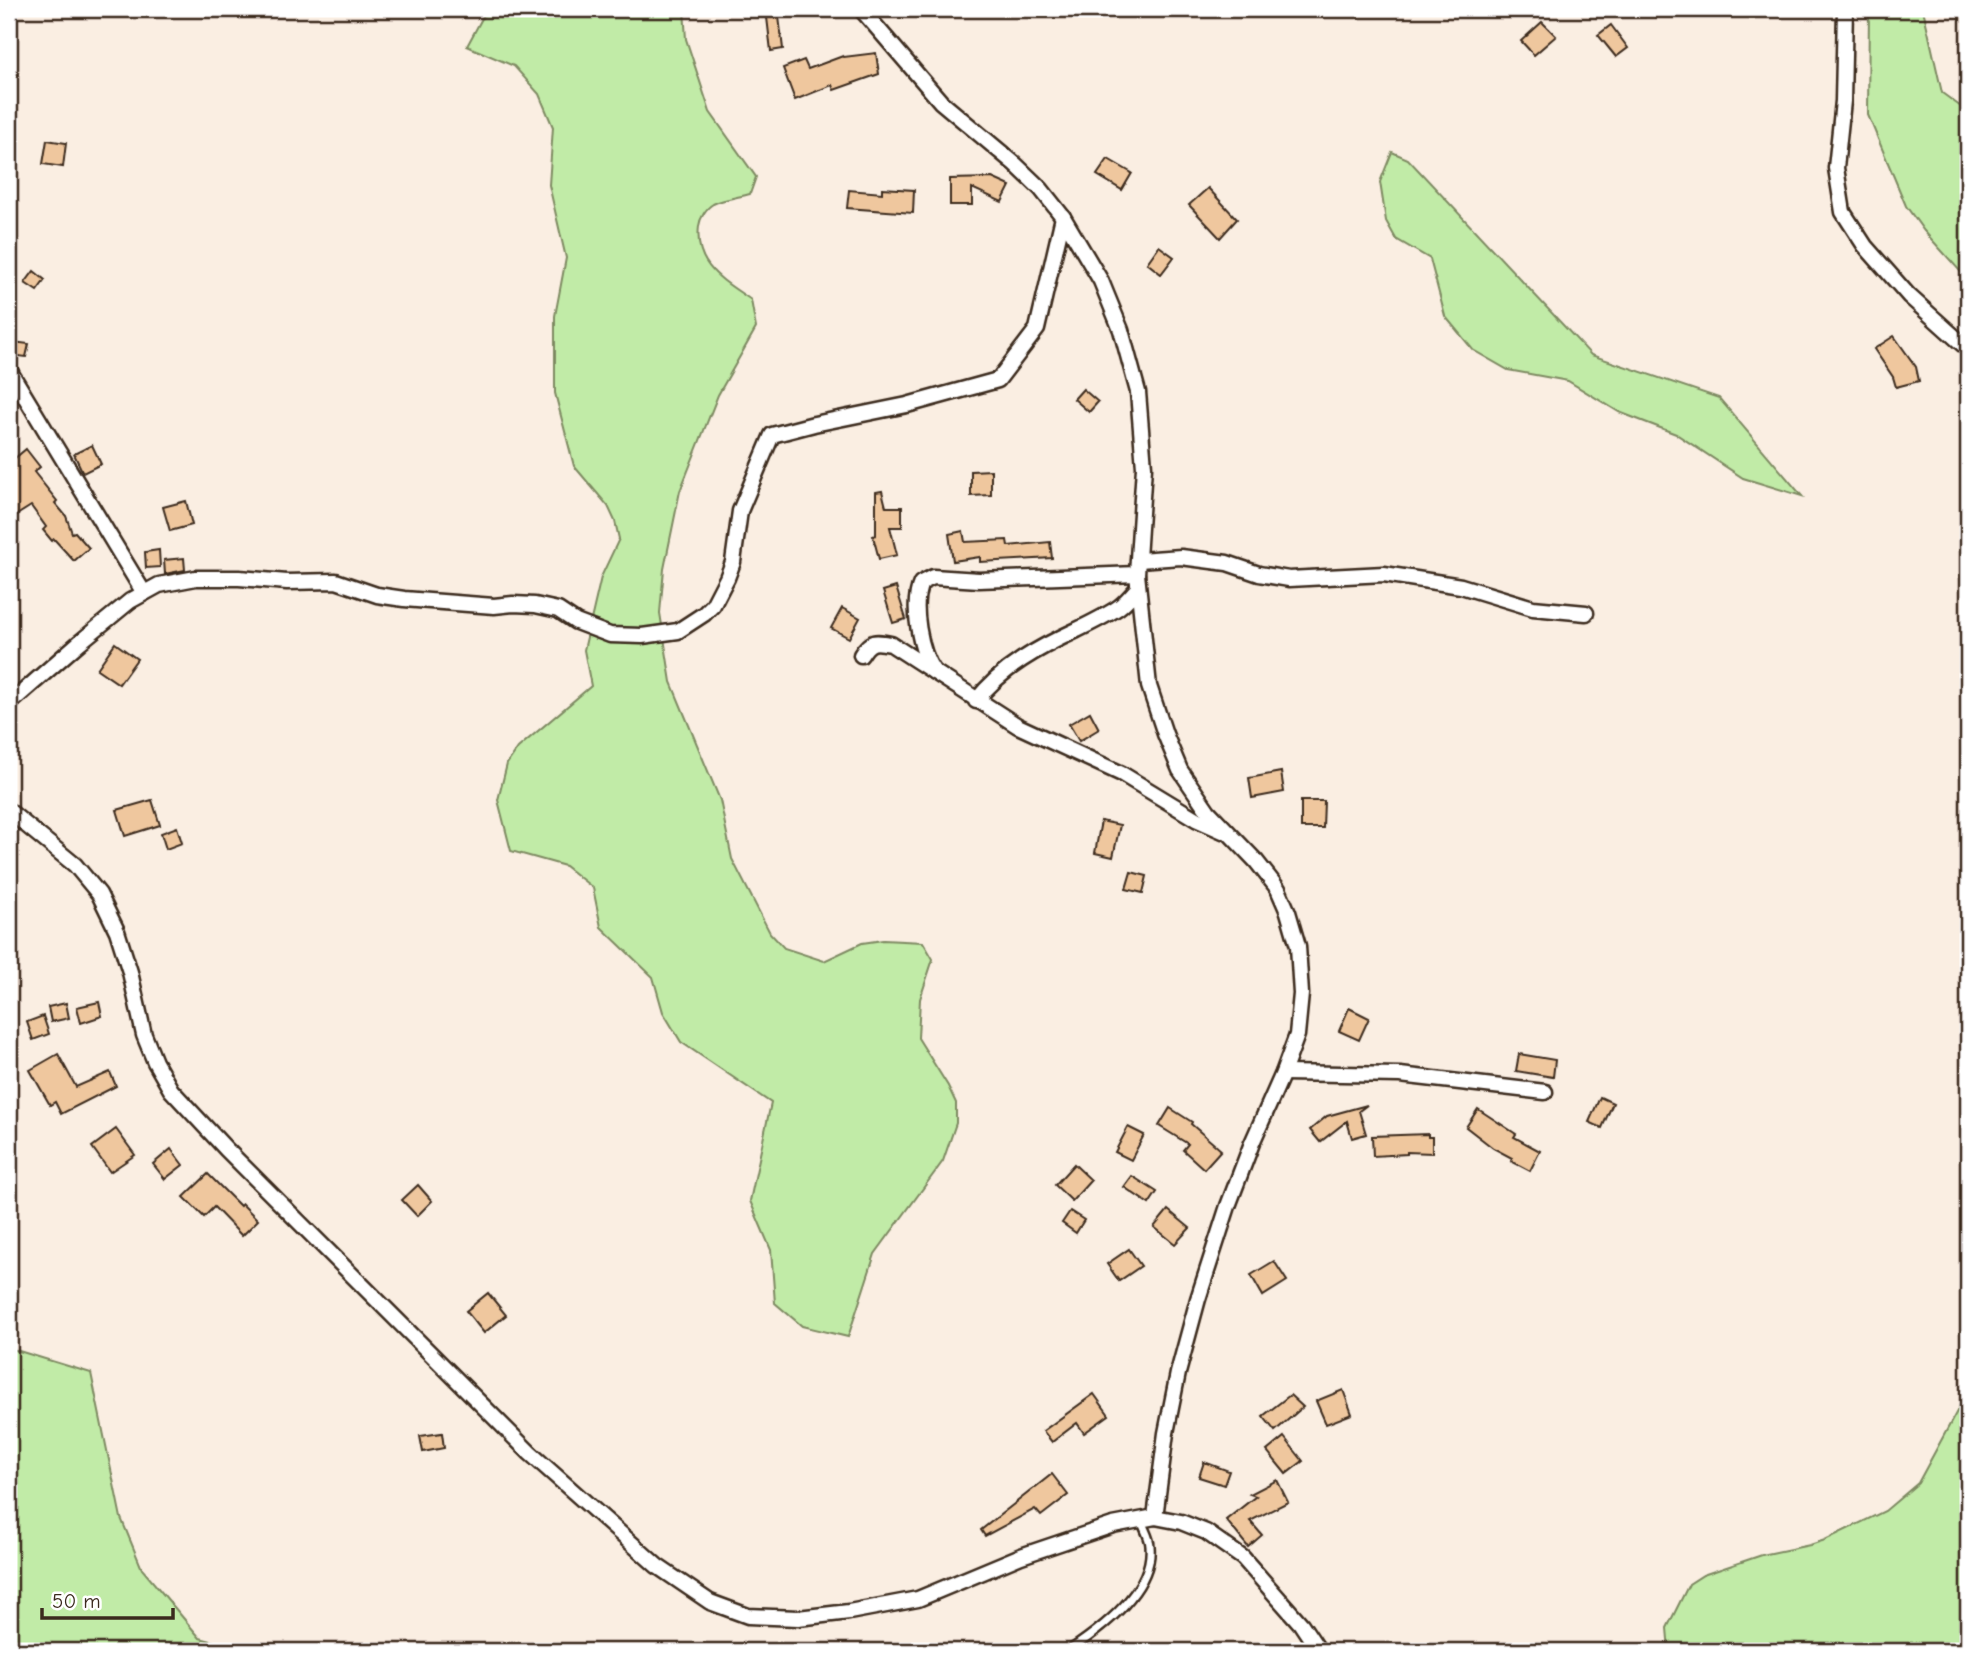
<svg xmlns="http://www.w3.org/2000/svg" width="1977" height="1660" viewBox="0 0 1977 1660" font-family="'Comic Neue',sans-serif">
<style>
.green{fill:#c1eba7;stroke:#7e8a62;stroke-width:2}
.building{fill:#efc79e;stroke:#3b2a1e;stroke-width:2}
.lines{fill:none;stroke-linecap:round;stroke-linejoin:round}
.service-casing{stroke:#3b2a1e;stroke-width:12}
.minor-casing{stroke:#3b2a1e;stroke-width:19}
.service{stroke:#fff;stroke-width:7}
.minor{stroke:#fff;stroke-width:14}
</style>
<rect width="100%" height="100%" fill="#faeee2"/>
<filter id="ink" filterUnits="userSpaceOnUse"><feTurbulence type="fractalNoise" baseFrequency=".0143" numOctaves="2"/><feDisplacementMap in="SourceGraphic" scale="14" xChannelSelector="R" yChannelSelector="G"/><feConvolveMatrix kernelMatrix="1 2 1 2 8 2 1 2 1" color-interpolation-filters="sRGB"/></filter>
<g filter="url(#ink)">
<g class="green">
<path d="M487,9H684L686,39L710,112L756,177L750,194C739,197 723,199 713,204C706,208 700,218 699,226C694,266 723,280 751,300L756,328L718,395L680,491L664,569L660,613L671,682L720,800L732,859L770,933L784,948L824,961L862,943L883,940L923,942L933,959L920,999L918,1038L948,1086L956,1103V1123L943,1161L875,1254L848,1337L802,1326L775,1303L771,1250L750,1201L771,1103L681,1042L663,1012L653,977L601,927L593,888L565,866L511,851L498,800L507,764L518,748L591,686L584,650L601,577L619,539L615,521L608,506L574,466L555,393V316L566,258L549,185L553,127L539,94L514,66L467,46Z"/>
<polygon points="1869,9 1923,9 1942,93 1968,112 1968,280 1924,231 1906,206 1868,115"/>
<polygon points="1392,152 1408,159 1591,355 1719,398 1802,496 1743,478 1676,434 1619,412 1568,381 1508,370 1473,350 1445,316 1430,259 1396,239 1386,221 1380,182"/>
<polygon points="9,1348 91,1373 121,1518 142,1569 200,1638 229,1646 234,1651 9,1651"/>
<polygon points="1968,1391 1968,1651 1669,1651 1667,1628 1689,1584 1703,1575 1762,1555 1810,1545 1825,1540 1885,1511 1918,1483"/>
</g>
<g class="building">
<polygon points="766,9 778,9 783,49 771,51"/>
<polygon points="1542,22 1556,36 1534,55 1521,41"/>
<polygon points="1611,25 1628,48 1616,57 1598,35"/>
<polygon points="876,53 879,74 834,90 832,85 795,100 783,68 804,60 808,69 843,56 844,57"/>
<polygon points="47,140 66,143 63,167 43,164"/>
<polygon points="1108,159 1132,173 1122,190 1097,175"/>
<polygon points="992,178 1010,186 1002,202 972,188 972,205 950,205 950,179"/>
<polygon points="882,188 914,190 913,213 847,208 849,190 882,193"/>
<polygon points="1208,188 1237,219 1220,238 1189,205"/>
<polygon points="1159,246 1174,257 1161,274 1147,263"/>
<polygon points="34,271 45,280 37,291 25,283"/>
<polygon points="1894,336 1916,367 1919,381 1896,387 1893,377 1874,349"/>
<polygon points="13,342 29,344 26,357 11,355"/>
<polygon points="1083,389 1098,402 1089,412 1074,399"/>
<polygon points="92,445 101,464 83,473 74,454"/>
<polygon points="26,449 40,467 34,472 57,501 55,503 66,516 72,533 75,532 89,548 74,561 54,539 52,541 43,530 46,527 31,506 9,520 9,463"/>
<polygon points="991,470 991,495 971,496 971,471"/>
<polygon points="882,491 886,507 902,507 902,527 890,527 897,555 879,559 873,536 876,535 876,492"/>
<polygon points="186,501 192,525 170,531 163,507"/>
<polygon points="963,531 965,542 1007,540 1008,546 1050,542 1052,558 980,562 980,557 953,561 949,534"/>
<polygon points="159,550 160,567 146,568 145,552"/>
<polygon points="184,558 185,570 165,574 164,560"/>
<polygon points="896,587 906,619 893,623 883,591"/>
<polygon points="842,608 860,618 849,638 831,628"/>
<polygon points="115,643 137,659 119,684 97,669"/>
<polygon points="1090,712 1099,729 1079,741 1069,724"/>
<polygon points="1281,772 1284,792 1252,798 1249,778"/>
<polygon points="152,800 160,825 125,836 117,810"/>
<polygon points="1301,801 1324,801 1323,828 1301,828"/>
<polygon points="1101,821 1120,825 1113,857 1095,853"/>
<polygon points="177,827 182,843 166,849 161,833"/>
<polygon points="1131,872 1147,876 1143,893 1126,889"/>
<polygon points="99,1002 102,1016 81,1023 77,1007"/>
<polygon points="66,1003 69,1018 51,1022 48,1007"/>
<polygon points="1349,1008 1369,1018 1359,1040 1339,1031"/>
<polygon points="43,1016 49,1034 33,1040 27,1022"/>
<polygon points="58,1054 76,1087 110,1072 116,1086 61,1114 55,1102 50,1105 30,1070"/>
<polygon points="1519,1054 1555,1060 1553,1077 1516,1071"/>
<polygon points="1600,1097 1613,1103 1602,1128 1589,1122"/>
<polygon points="1367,1105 1359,1111 1366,1134 1352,1138 1347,1121 1320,1142 1310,1130 1327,1116"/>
<polygon points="1170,1108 1192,1122 1191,1124 1221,1150 1204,1169 1183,1150 1188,1144 1159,1126"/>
<polygon points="1478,1109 1516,1134 1514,1137 1540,1151 1530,1171 1511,1161 1512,1158 1493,1148 1466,1127"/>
<polygon points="1128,1127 1144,1135 1131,1160 1115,1152"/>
<polygon points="116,1129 135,1155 110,1172 92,1147"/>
<polygon points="1428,1134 1428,1137 1432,1137 1432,1153 1407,1152 1407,1154 1373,1156 1372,1136"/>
<polygon points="171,1149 183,1165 165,1179 153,1164"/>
<polygon points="1074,1164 1091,1180 1072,1201 1055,1185"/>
<polygon points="208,1174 240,1206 242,1204 258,1220 242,1236 214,1207 204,1217 184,1197"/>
<polygon points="1132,1176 1157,1192 1149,1204 1124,1187"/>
<polygon points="418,1185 432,1201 417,1216 402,1200"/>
<polygon points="1168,1210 1190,1228 1175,1244 1154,1227"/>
<polygon points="1070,1211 1084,1220 1076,1233 1062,1223"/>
<polygon points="1129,1249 1141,1266 1119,1281 1107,1264"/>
<polygon points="1274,1261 1287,1281 1263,1296 1251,1275"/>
<polygon points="488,1293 506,1315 484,1333 466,1311"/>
<polygon points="1343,1390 1352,1414 1326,1424 1316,1401"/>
<polygon points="1094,1394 1109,1415 1084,1433 1077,1423 1052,1442 1043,1431"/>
<polygon points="1290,1395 1303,1407 1275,1431 1263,1416"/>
<polygon points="442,1433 444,1448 423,1452 420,1436"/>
<polygon points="1284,1437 1303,1461 1286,1474 1267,1451"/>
<polygon points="1204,1462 1229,1471 1224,1485 1199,1477"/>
<polygon points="1052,1474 1068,1495 1041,1516 1035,1509 985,1536 981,1530"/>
<polygon points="1277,1480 1288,1502 1250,1521 1262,1535 1248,1547 1226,1520 1256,1496 1250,1494"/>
</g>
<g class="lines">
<defs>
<path id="service" d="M1068,1651C1100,1630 1154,1590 1150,1546C1150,1538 1144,1529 1141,1520"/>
<g id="minor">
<polyline points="861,9 941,102 1015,164 1041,189 1063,217 1101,281 1121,330 1138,392 1144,467 1137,574 1149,686 1165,734 1180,770 1208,811 1256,861 1278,889 1288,912 1298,946 1301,994 1297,1035 1283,1073 1252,1143 1228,1206 1198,1299 1178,1373 1166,1433 1155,1517"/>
<polyline points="1845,9 1843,101 1836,168 1843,212 1865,246 1909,296 1968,349"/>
<polyline points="9,370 144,593"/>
<polyline points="1139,560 1181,557 1227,563 1259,574 1289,579 1384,574 1461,586 1533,608 1586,613"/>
<path d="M861,655C870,640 875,641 891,644L1018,726L1122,774L1196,819L1223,831"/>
<path d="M934,672C920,652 911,605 921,583L933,577L979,580L1137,574"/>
<path d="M976,701C1001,668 1040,647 1077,630C1091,623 1106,616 1119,607C1126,602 1132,594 1138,588"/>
<polyline points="9,704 80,642 130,601 159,585 196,578 239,578 287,582 336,581 377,595 404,599 494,606 513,604 535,605 558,610 576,622 610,635 642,636 678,631 704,614 713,605 727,578 733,562 740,511 772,435 814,424 907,405 998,380 1037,329 1063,217"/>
<polyline points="9,811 75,865 99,894 117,931 130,972 144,1035 155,1062 171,1090 226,1149 530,1453 657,1566 710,1602 748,1616 798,1618 849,1612 918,1599 1021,1556 1113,1525 1155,1517 1181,1522 1206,1532 1243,1558 1301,1624 1319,1651"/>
<polyline points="1283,1073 1400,1075 1545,1092"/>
</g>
</defs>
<use href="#service" class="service-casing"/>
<use href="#minor" class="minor-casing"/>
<use href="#service" class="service"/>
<use href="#minor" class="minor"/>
</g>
</g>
<rect width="1977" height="1660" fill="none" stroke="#fff" stroke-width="35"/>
<rect x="18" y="18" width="1942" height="1625" fill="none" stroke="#3b2a1e" stroke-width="2.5" filter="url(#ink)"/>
<path d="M42 1608v10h131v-10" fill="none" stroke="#3b2a1e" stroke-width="3.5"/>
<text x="52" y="1608" font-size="21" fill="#3b2a1e" stroke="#ffffff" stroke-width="5" paint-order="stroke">50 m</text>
</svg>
